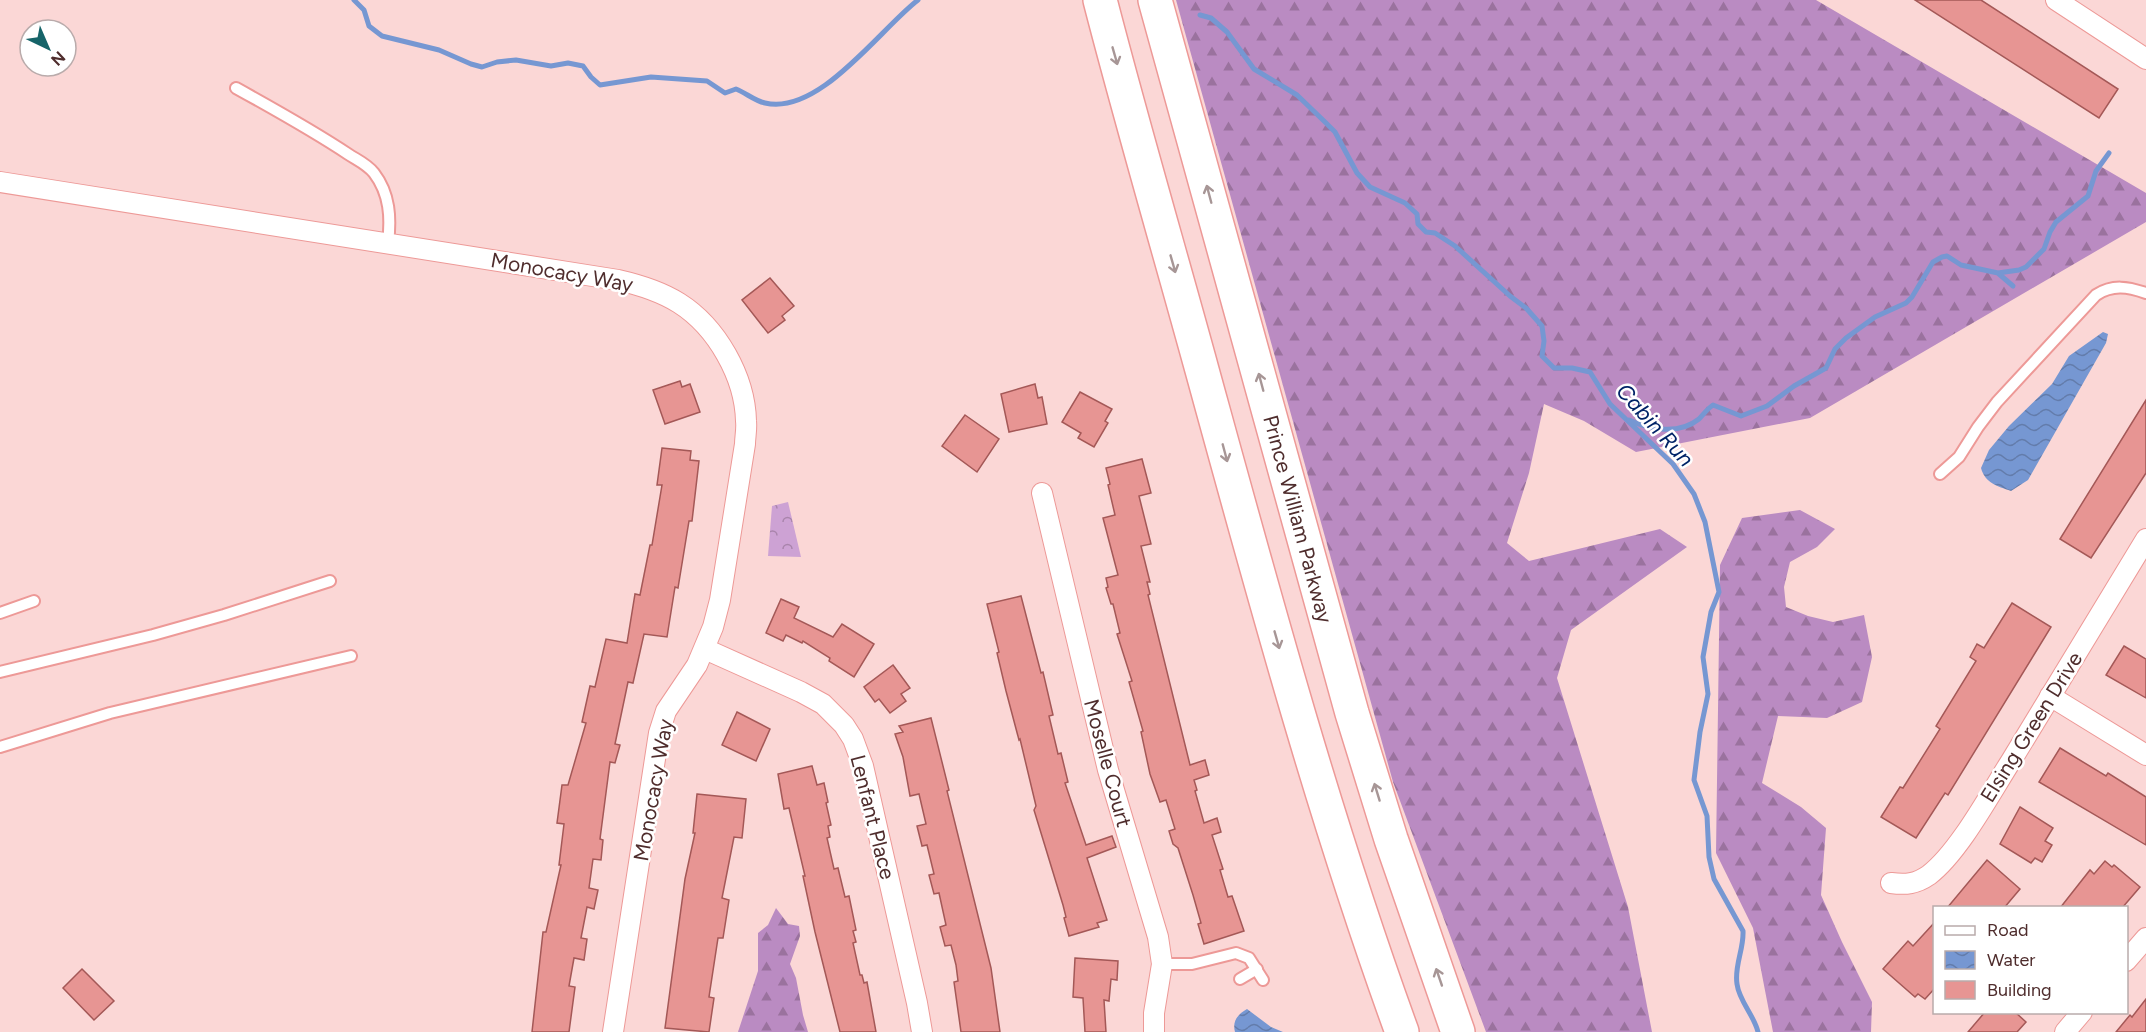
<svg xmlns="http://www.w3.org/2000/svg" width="2146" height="1032" viewBox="0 0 2146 1032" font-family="Figtree,sans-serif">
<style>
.forest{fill:url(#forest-firs)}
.park{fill:url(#park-crowns)}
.water{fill:url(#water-waves)}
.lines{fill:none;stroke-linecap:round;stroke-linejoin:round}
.stream{stroke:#7697d2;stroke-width:5}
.building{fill:#e79593;stroke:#a45857;stroke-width:1.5}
.service-casing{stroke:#ed9997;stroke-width:14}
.minor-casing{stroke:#ed9997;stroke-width:22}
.trunk-casing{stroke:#ed9997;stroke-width:36}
.service{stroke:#fff;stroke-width:10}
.minor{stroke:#fff;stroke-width:20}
.trunk{stroke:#fff;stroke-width:33}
.oneway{stroke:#a79696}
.labels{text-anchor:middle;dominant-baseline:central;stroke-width:5;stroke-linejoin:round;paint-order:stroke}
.street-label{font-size:21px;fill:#4f2d2d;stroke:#fff}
.water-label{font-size:22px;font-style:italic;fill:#002367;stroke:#fff}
</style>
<defs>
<pattern id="forest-firs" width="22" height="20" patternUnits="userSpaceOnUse" patternTransform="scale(1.5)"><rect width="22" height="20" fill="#ba8bc2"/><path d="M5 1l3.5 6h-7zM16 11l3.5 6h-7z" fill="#9a729e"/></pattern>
<pattern id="park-crowns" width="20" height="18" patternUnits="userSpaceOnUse" patternTransform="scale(1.5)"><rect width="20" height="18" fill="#cda2d4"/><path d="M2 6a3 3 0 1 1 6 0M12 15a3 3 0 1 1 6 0" fill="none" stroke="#a984ac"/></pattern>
<pattern id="water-waves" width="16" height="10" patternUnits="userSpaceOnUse" patternTransform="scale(1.5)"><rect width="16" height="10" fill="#7697d2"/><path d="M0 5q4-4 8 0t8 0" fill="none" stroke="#637cab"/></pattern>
</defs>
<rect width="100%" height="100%" fill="#fbd7d6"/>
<g class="forest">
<polygon points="1176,0 1816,0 2146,193 2146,222 1810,418 1636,452 1584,421 1544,404 1529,473 1507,543 1529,561 1660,529 1687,547 1571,630 1557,678 1628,907 1652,1032 1486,1032 1393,782"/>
<polygon points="1800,510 1835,529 1817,547 1790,562 1784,587 1786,607 1808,616 1833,622 1864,615 1872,657 1862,702 1827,718 1778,716 1762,783 1801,807 1826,828 1821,895 1842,942 1872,1002 1871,1032 1773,1032 1753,928 1716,853 1720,565 1742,518"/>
<polygon points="776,908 788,924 799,926 800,936 790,964 796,978 803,1015 808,1032 738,1032 758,971 758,933 768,925"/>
</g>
<polygon class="park" points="788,502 801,557 768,556 772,506"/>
<g class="water">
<path d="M2103,332L2108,334L2106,343L2028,480L2011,491C1997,486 1985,483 1981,468L1989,450L2009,426L2052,384L2069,356Z"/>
<path d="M1247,1009L1271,1027L1283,1032H1235C1232,1021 1238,1014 1247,1009Z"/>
</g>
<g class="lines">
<g class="stream">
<path d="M354,0L364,10L369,26L382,36L439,50L471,64L482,67L497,62L516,60L551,66L568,63L583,66L591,77L600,85L651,77L707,81L725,93L736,89C746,93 755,101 765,103C819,116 880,29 918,0"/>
<path d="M1200,15L1211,18L1227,32L1254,69L1297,95L1325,122L1335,132L1357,173L1370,187L1405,203L1417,214L1418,224L1426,232L1435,233L1455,246L1510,296L1526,308L1542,326L1544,341L1542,356L1554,368H1572L1590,372L1610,404L1673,464L1694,494L1705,522L1719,592L1711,612L1703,657L1708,694L1700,732L1694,780L1707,816L1709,857L1714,879L1743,931C1744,949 1734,966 1737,984C1739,1001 1754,1015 1758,1032"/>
<polyline points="1999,274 2013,286"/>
<path d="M1629,420C1650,430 1679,435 1699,419C1704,414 1707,409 1713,405L1741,416L1767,406L1794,386L1826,368L1835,349L1846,338L1875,317L1906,303L1912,297L1933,262L1942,257L1947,256L1961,265L1998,273L2019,270L2026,267L2044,249L2050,232L2056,222L2088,196L2096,171L2109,153"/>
</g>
</g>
<g class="building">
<polygon points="1915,0 1981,0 2118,89 2099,118"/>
<polygon points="770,278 794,306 782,316 785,320 768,333 742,300"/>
<polygon points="680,381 682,387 690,384 700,412 665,424 653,390"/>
<polygon points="1035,384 1038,398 1042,397 1047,424 1009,432 1001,394"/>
<polygon points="1080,392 1112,409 1105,421 1108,423 1094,447 1078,438 1081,433 1062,422"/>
<polygon points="2146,400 2146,473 2091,558 2060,539"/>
<polygon points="965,415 999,439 977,472 942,446"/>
<polygon points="662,448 691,451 690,460 699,461 692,521 689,521 678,588 675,587 667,637 644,634 633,683 628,682 615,744 620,745 615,763 610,762 600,839 603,840 601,860 593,859 589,888 598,890 594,909 587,907 581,938 587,939 584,960 574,958 569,986 575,987 569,1032 532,1032 543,932 546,932 561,865 559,865 564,824 557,823 562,785 568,785 586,723 582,722 590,686 595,687 606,639 627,643 635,594 640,595 650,545 652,545 662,485 657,485"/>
<polygon points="1142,459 1151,493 1139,496 1151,544 1141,546 1150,582 1147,582 1150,594 1148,595 1190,765 1205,760 1209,775 1194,780 1197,790 1195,791 1204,823 1217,818 1221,832 1212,835 1223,869 1220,870 1228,897 1232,896 1244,931 1204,944 1198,924 1201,923 1193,895 1178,848 1173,844 1169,831 1175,829 1166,800 1160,802 1150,774 1141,732 1143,731 1129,682 1132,681 1117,634 1120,633 1113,604 1111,604 1106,588 1108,587 1106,578 1118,575 1103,518 1115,515 1108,485 1110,484 1106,468"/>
<polygon points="1021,596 1041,673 1043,672 1053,715 1049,716 1058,754 1061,753 1068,782 1065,783 1086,845 1112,836 1116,847 1087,858 1107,920 1097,923 1099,927 1069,936 1064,918 1066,917 1063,905 1034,810 1036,806 1020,739 1019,740 1006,691 997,653 999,652 987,604"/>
<polygon points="781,599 799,607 794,618 833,637 842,624 874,644 854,677 829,661 830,658 803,641 802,643 786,635 783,641 766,633"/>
<polygon points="2012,603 2051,627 1948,795 1945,793 1916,838 1881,817 1900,787 1903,788 1940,729 1936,726 1976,661 1970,657 1977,644 1984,648"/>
<polygon points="2124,646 2146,659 2146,698 2106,675"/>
<polygon points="893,665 910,688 901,694 906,701 890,713 879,699 875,702 864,687"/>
<polygon points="737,712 770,729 756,761 722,745"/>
<polygon points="931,718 949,790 947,791 991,968 1000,1032 961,1032 954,982 958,981 956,965 951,945 945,946 940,927 946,925 939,893 934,894 929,875 934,874 927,845 922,846 917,826 926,824 919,794 910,796 903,757 895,734 903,732 899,726"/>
<polygon points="2060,748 2106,776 2108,773 2146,797 2146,845 2039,782"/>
<polygon points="812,766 817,785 824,783 828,802 826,803 831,825 828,826 830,837 827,838 834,869 838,868 845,897 849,896 856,930 853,931 856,942 853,943 860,975 862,975 864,983 867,982 876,1032 840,1032 815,932 803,876 805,876 789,808 784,809 778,774"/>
<polygon points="697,794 746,799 742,838 734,837 722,898 729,900 723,938 718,938 709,997 714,998 709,1032 665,1028 685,879 695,833 693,833"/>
<polygon points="2020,807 2053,828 2045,841 2052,845 2042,862 2035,858 2031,863 2000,844"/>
<polygon points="1987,860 2020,889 2004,908 1947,908"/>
<polygon points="2105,861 2112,867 2114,865 2140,887 2122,908 2060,908 2090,870 2094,874"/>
<polygon points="1935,922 1935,988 1925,999 1918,994 1915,997 1883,969 1908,941 1913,946"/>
<polygon points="1075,958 1118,961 1117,980 1111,979 1109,1001 1104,1000 1106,1032 1085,1032 1083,998 1073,997"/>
<polygon points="82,969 114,1001 94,1020 63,988"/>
<polygon points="2146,999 2146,1032 2116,1032 2130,1015 2132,1017"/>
<polygon points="1985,1012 2015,1012 2026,1022 2017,1032 1968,1032"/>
</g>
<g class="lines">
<defs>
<g id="service">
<path d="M236,88C274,109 312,130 348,154C357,160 367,164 374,173C390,194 391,218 388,243"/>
<path d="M1940,474L1959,457L1978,427L1997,402L2096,295C2113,284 2128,287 2146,293"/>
<polyline points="0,613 34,601"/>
<polyline points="0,672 153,635 224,615 330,581"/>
<polyline points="0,747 110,713 351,656"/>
<polyline points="1162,964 1192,964 1236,953 1249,958 1263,980"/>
<polyline points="1240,979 1257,969"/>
</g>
<g id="minor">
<polyline points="2056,0 2146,59"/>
<path d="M0,182L618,280C640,285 660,291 679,303C717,327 745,377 746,421C747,429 745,437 745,444L720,600L713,627L697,665L666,711L659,733L613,1032"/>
<polyline points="1042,493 1108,770 1158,937 1162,964 1154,1013 1154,1032"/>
<polyline points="705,649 801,692 823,704 844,725 853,739 863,766 917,1003 922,1032"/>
<polyline points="2050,696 2146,755"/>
<path d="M1891,883C1906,885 1916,884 1929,875C1959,852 1990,794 2011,761C2056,687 2101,613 2146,539"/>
<polyline points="2126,961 2146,938"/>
<polyline points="2065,1032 2082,1012"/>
</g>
<g id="trunk">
<path d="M1100,0C1132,124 1168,246 1202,370C1263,592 1323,815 1402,1032"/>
<polyline points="1155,0 1352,713 1391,839 1458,1032"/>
</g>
</defs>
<use href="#service" class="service-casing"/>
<use href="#minor" class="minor-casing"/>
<use href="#trunk" class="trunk-casing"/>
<use href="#service" class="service"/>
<use href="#minor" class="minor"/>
<use href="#trunk" class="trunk"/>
</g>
<defs><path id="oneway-shaft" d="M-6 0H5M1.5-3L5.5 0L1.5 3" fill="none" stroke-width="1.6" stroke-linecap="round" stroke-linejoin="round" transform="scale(1.5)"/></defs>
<g class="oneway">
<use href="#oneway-shaft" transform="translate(1115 56) rotate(74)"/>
<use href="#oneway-shaft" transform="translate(1209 194) rotate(-105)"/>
<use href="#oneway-shaft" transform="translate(1173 264) rotate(74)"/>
<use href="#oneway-shaft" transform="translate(1261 382) rotate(-105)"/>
<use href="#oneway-shaft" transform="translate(1225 453) rotate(75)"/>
<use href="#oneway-shaft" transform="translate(1277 640) rotate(74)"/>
<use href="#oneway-shaft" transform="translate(1377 792) rotate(-107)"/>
<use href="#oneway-shaft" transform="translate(1439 977) rotate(-109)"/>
</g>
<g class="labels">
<g class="street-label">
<text transform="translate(562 272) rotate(10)">Monocacy Way</text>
<text transform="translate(1298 519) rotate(75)">Prince William Parkway</text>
<text transform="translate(2031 727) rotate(-58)">Elsing Green Drive</text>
<text transform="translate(1108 763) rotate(75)">Moselle Court</text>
<text transform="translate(653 790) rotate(-80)">Monocacy Way</text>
<text transform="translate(873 817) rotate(76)">Lenfant Place</text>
</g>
<g class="water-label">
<text transform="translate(1655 425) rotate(48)">Cabin Run</text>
</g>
</g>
<rect x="1933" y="906" width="195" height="108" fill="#ffffff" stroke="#b9abab" stroke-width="1.5"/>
<rect x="1945" y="926" width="30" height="9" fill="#ffffff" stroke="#b9abab" stroke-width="1.5"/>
<text x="1987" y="936" font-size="18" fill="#4f2d2d">Road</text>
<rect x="1945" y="951" width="30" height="18" fill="url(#water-waves)" stroke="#b9abab" stroke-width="1.5"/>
<text x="1987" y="966" font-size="18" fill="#4f2d2d">Water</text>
<rect x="1945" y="981" width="30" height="18" fill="#e79593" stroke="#b9abab" stroke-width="1.5"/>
<text x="1987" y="996" font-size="18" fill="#4f2d2d">Building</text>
<g transform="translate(48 48) rotate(136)"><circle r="28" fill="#ffffff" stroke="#b9abab" stroke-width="1.5"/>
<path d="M0-4.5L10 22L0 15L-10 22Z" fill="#166469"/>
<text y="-9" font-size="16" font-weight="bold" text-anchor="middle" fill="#4f2d2d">N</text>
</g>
</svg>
